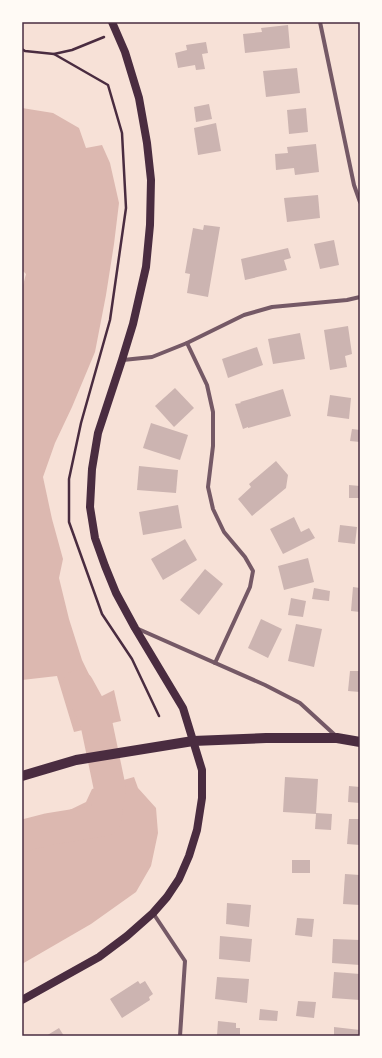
<svg xmlns="http://www.w3.org/2000/svg" width="382" height="1058" viewBox="0 0 382 1058" font-family="Inter,sans-serif">
<style>
.water{fill:#dcb8b0}
.lines{fill:none;stroke-linecap:round;stroke-linejoin:round}
.river{stroke:#dcb8b0;stroke-width:32}
.building{fill:#ccb4b1}
.path{stroke:#4a2c40;stroke-width:2.5}
.minor{stroke:#755966;stroke-width:4}
.secondary{stroke:#4a2c40;stroke-width:8}
.primary{stroke:#4a2c40;stroke-width:10}
.neatline{fill:none;stroke:#4a2c40;stroke-width:1.5}
</style>
<rect width="100%" height="100%" fill="#f7e1d7"/>
<g class="water">
<polygon points="22,108 53,113 79,128 86,148 102,145 110,163 119,203 114,244 106,295 95,352 72,407 55,443 43,477 52,519 63,559 59,578 69,619 82,660 100,697 114,690 121,721 74,732 57,676 22,680 22,289 26,274 22,270"/>
<polygon points="134,777 138,788 156,808 158,833 151,866 136,892 91,924 22,964 22,820 43,823 86,802 92,789"/>
</g>
<g class="lines">
<polyline class="river" points="22,836 49,829 105,820 110,789 95,717 78,686"/>
</g>
<g class="building">
<polygon points="288,25 290,48 245,53 243,34 262,32 261,28"/>
<polygon points="206,42 208,53 202,54 205,69 196,70 195,65 178,68 175,53 187,50 186,45"/>
<polygon points="297,68 300,93 266,97 263,71"/>
<polygon points="209,104 212,119 196,122 194,107"/>
<polygon points="306,108 308,132 289,134 287,110"/>
<polygon points="216,123 221,151 198,155 194,128"/>
<polygon points="316,144 319,172 295,175 294,168 276,170 275,154 288,153 287,147"/>
<polygon points="318,195 320,218 287,222 284,198"/>
<polygon points="204,225 220,227 208,297 187,293 190,274 185,273 193,228 203,230"/>
<polygon points="334,240 339,265 320,269 314,244"/>
<polygon points="288,248 291,258 284,260 287,270 245,280 241,259"/>
<polygon points="348,326 352,354 345,356 347,367 330,370 324,330"/>
<polygon points="300,333 305,359 273,364 268,339"/>
<polygon points="257,347 263,365 228,378 222,359"/>
<polygon points="175,388 194,408 174,427 155,406"/>
<polygon points="283,389 291,416 248,428 248,427 243,429 235,404 241,403 240,402"/>
<polygon points="330,395 351,398 349,419 327,416"/>
<polygon points="151,423 188,435 180,460 143,448"/>
<polygon points="352,429 360,430 360,442 350,441"/>
<polygon points="276,461 288,475 286,488 252,516 238,499 251,487 249,484"/>
<polygon points="139,466 178,470 176,493 137,490"/>
<polygon points="349,485 360,486 360,498 349,498"/>
<polygon points="178,505 182,528 143,535 139,512"/>
<polygon points="294,517 301,532 309,528 315,538 283,554 270,529"/>
<polygon points="340,525 357,527 355,544 338,542"/>
<polygon points="185,539 197,560 163,580 151,559"/>
<polygon points="308,558 314,582 284,590 278,566"/>
<polygon points="205,569 223,584 199,615 180,600"/>
<polygon points="353,587 360,588 360,612 351,611"/>
<polygon points="314,588 330,591 329,601 312,599"/>
<polygon points="291,598 306,601 303,617 288,615"/>
<polygon points="261,619 282,629 268,658 248,648"/>
<polygon points="296,624 322,629 314,667 288,661"/>
<polygon points="350,671 360,671 360,692 348,691"/>
<polygon points="285,777 318,779 316,813 332,814 331,830 315,829 316,814 283,812"/>
<polygon points="349,786 360,787 360,803 348,802"/>
<polygon points="349,819 360,819 360,845 347,844"/>
<rect x="292" y="860" width="18" height="13"/>
<polygon points="345,874 360,875 360,905 343,904"/>
<polygon points="227,903 251,905 249,927 226,924"/>
<polygon points="297,918 314,919 312,937 295,935"/>
<polygon points="220,936 252,939 250,962 219,959"/>
<polygon points="333,939 360,940 360,965 332,963"/>
<polygon points="334,972 360,974 360,1000 332,998"/>
<polygon points="217,977 249,979 247,1003 215,999"/>
<polygon points="138,981 140,984 145,981 153,994 149,997 150,1000 122,1018 110,999"/>
<polygon points="298,1001 316,1002 314,1018 296,1016"/>
<polygon points="260,1009 278,1011 277,1021 259,1020"/>
<polygon points="218,1021 236,1023 236,1028 240,1028 240,1036 217,1036"/>
<polygon points="334,1027 360,1030 360,1036 334,1036"/>
<polygon points="59,1028 64,1036 46,1036"/>
</g>
<g class="lines">
<g class="path">
<polyline points="22,49 25,51 54,54 72,50 104,37"/>
<polyline points="54,54 108,85 122,133 126,208 110,320 81,423 69,479 69,522 102,614 132,659 159,716"/>
</g>
<g class="minor">
<polyline points="320,22 354,185 360,202"/>
<polyline points="187,343 207,385 213,412 213,446 208,487 213,509 224,532 245,557 253,571 250,587 215,663"/>
<polyline points="123,360 152,357 187,343 244,315 272,307 347,300 360,297"/>
<polyline points="136,628 265,685 300,703 336,736"/>
<polyline points="153,913 185,961 180,1036"/>
</g>
<polyline class="secondary" points="22,1000 99,957 127,936 153,913 167,897 179,879 189,856 197,830 202,798 202,770 183,708 135,628 116,593 105,566 95,538 90,507 92,469 98,433 122,360 133,324 146,267 150,225 151,180 147,143 139,98 125,52 112,22"/>
<polyline class="primary" points="22,776 76,760 193,741 266,738 337,738 360,742"/>
</g>
<rect width="382" height="1058" fill="none" stroke="#fffaf5" stroke-width="46"/>
<rect x="23" y="23" width="336" height="1012" class="neatline"/>
</svg>
